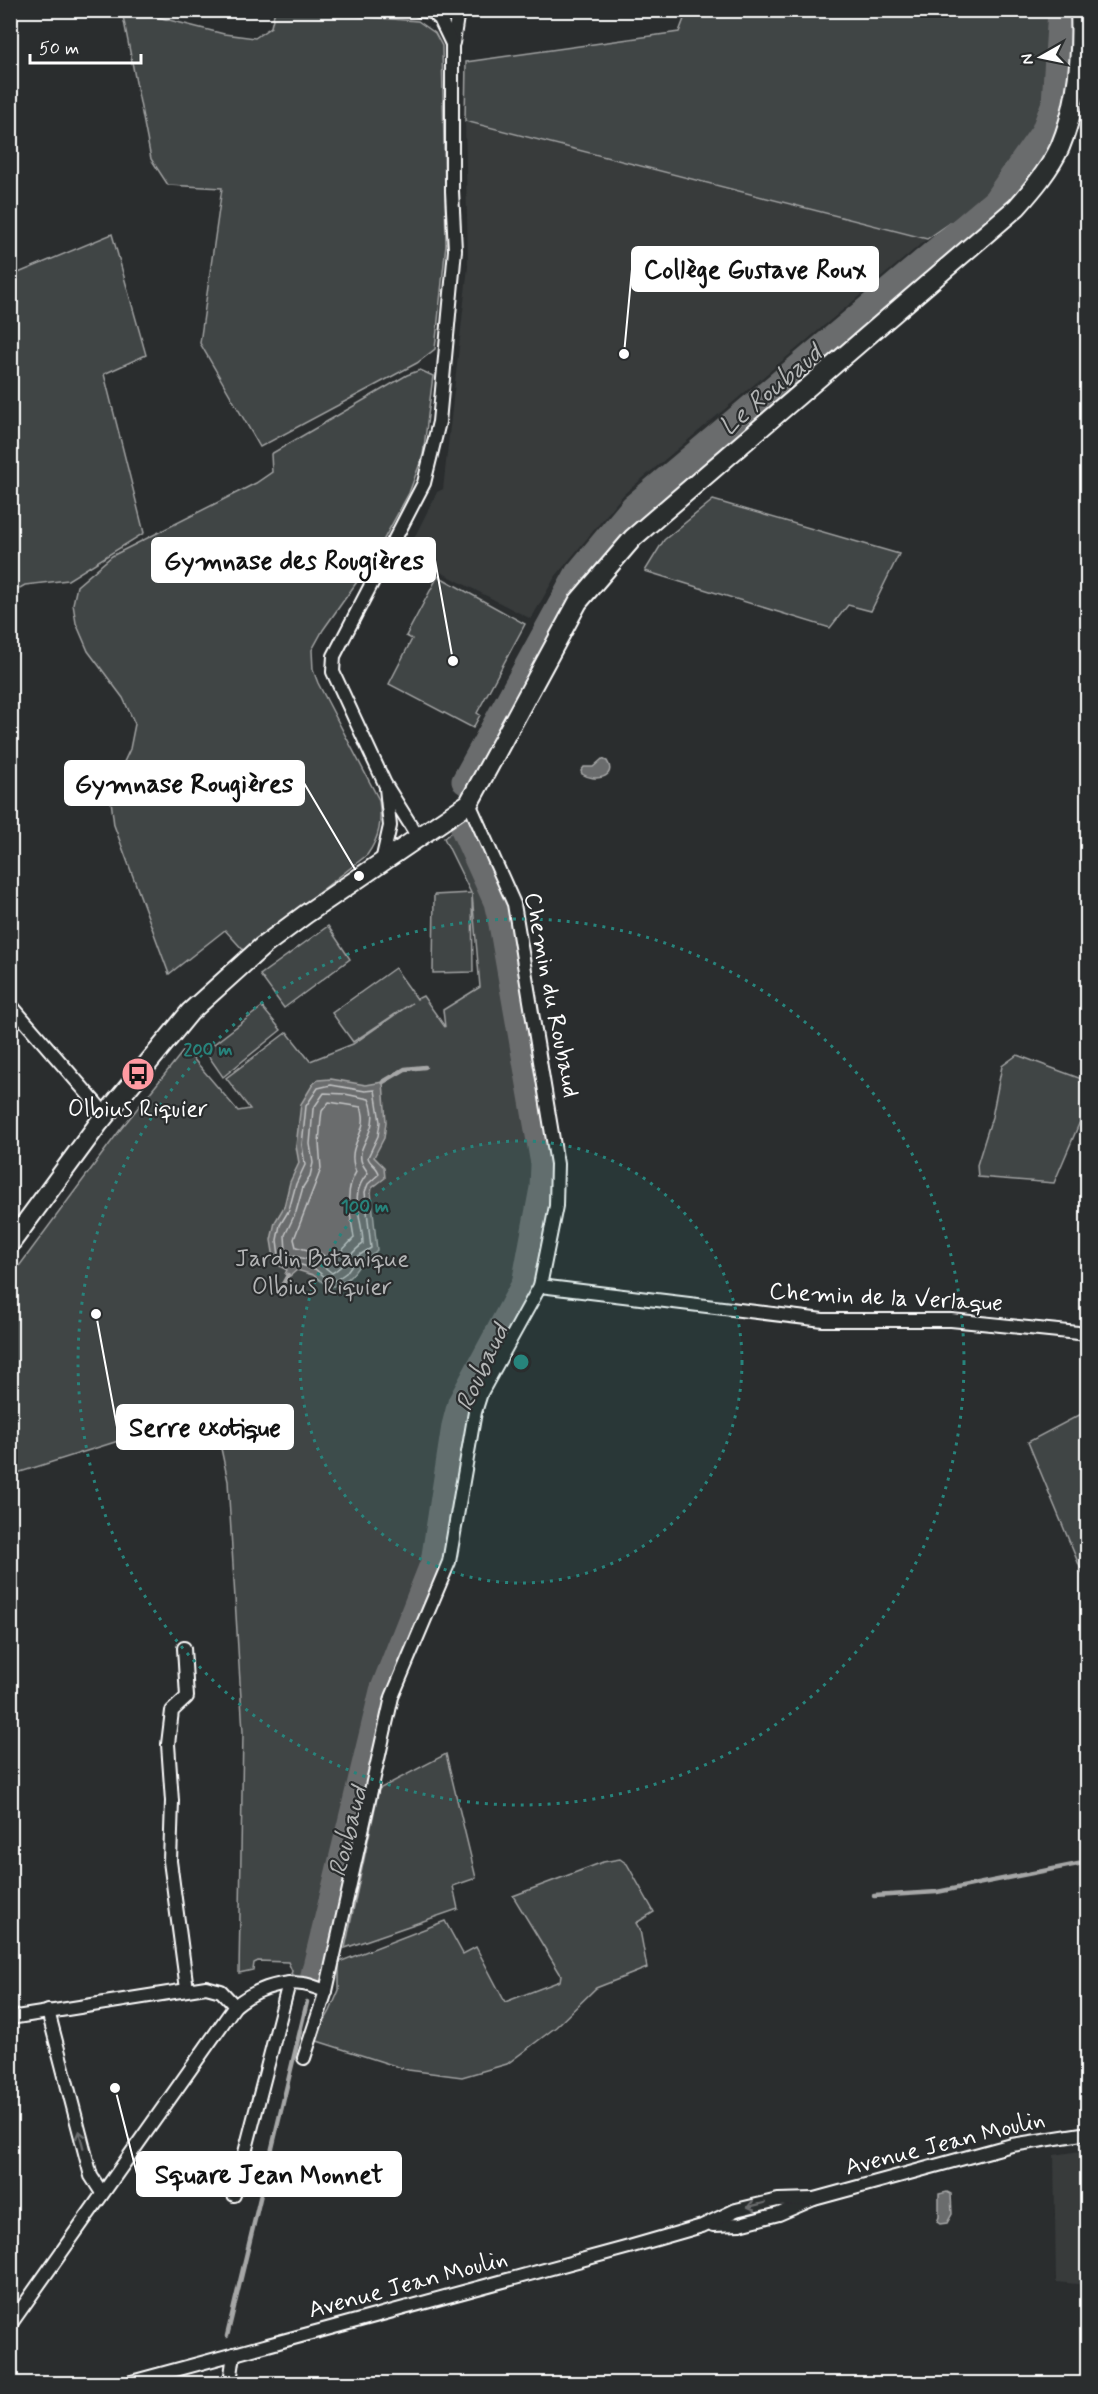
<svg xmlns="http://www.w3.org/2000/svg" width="1098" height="2394" viewBox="0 0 1098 2394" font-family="Mynerve,sans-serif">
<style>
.built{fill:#373a3b}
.green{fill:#414445;stroke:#a0a2a2;stroke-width:1.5}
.water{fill:#6a6c6d;stroke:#a6a7a7;stroke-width:1.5}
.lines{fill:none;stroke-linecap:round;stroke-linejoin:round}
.shore{stroke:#c3c4c5;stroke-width:1.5}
.stream{stroke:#a6a7a7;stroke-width:4.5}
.river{stroke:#6a6c6d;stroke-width:27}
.street-casing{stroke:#fff;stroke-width:16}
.secondary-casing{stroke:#fff;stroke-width:22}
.street{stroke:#2a2d2e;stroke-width:12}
.secondary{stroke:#2a2d2e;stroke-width:18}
.oneway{stroke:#6a6c6d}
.ring{fill:none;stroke:#27847c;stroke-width:3;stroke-dasharray:3 6}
.labels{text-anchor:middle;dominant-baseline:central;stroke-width:4.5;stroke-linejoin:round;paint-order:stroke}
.street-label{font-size:24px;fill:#fff;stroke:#2a2d2e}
.poi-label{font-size:24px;fill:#fff;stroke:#2a2d2e}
.park-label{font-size:24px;fill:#b3b4b5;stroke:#2a2d2e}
.water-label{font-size:26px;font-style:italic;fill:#b4b6b6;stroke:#2a2d2e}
.centre{fill:#27847c;stroke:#2a2d2e;stroke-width:3}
.ring-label{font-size:18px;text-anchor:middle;font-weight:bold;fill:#27847c;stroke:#2a2d2e;stroke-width:4.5;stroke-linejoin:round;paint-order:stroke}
.leader{fill:none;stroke:#fff;stroke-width:2}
.callout-dot{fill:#fff;stroke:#2a2d2e;stroke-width:2}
.callout{fill:#fff;stroke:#fff;stroke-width:2}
.callout-label{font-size:26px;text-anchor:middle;font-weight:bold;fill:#111}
</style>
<rect width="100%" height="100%" fill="#2a2d2e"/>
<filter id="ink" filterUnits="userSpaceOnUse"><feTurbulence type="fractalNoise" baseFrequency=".0167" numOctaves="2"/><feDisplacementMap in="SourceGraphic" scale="12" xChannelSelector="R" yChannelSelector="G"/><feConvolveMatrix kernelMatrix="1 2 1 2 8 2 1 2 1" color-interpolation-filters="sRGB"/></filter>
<g filter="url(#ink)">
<g class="built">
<polygon points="465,121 927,239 624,494 555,577 531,619 406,554 437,492 443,489 468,266"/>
<polygon points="1087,2150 1087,2285 1056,2282 1054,2155"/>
</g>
<g class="green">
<polygon points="275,10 418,21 435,33 442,46 446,244 435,349 417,363 260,447 200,343 222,188 168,185 151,159 122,11 134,11 224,34 255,38 271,27"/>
<polygon points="687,11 1056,11 1050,96 1037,126 989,196 927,239 465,121 466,62 679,32"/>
<polygon points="112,234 146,355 104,374 144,533 68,580 25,585 11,593 11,276"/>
<path d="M420,370L433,376L423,455L409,493L373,559L323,630L312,650L313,670L318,683L379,800C382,821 380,837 367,855L244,951L225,930L169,974L114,825L110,792L130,749L135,724L123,698L88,651L76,623L73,604L77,586L112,556L256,483L272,472L271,454L407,375Z"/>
<polygon points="713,500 899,554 871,611 848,605 830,628 645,571 664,540"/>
<polygon points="438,576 525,624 477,713 480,715 473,728 389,684 412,639 406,636"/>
<polygon points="455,830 491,918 534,1174 530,1212 516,1278 504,1308 458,1391 447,1422 426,1559 371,1690 305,1980 291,1974 292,1971 288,1962 258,1961 254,1963 253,1970 239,1973 243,1732 228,1481 213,1411 11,1475 11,1277 120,1130 185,1049 238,1111 250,1109 226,1078 287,1032 310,1061 353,1044 412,1003 353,1042 332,1013 395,968 417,999 423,996 445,1027 443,1010 480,987 472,894 473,972 433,973 434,895 471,893 444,838"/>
<polygon points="328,926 350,959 284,1008 260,975"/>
<polygon points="262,1007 281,1030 223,1077 205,1051"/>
<polygon points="1017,1055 1087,1081 1087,1105 1054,1183 978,1177 977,1165 992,1117 1002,1066"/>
<polygon points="1087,1411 1087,1584 1028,1442"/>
<polygon points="446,1754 476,1878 453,1886 458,1909 345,1948 379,1789"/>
<polygon points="620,1859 627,1864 654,1912 636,1923 640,1930 647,1968 596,1988 556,2027 507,2064 462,2077 408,2070 314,2040 330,2011 339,1990 339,1962 445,1921 463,1954 476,1947 505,2002 560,1981 561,1975 513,1896 603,1862"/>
</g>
<g class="water">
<path d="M602,759L607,761C618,778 594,782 582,774L581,771L584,767H593Z"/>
<path d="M331,1079L366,1085L383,1082L386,1122L384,1138L374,1157L384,1167L385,1178L372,1188L371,1192L377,1250L368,1259L362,1260C355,1274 344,1285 329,1287L313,1275L297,1270L290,1276L285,1274L287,1270L281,1267L274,1258L271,1240L275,1222L284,1207L290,1182L299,1163L296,1146L301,1104L313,1084L318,1080Z"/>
<polygon points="947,2192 951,2194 952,2214 947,2223 940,2224 937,2222 939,2217 939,2194"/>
</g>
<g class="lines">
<g class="shore">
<path d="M331,1085L365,1091L375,1090L380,1122L378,1136L368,1157C369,1164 378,1166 379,1174L368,1184L365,1192L371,1248L358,1256L346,1273L336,1280L330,1281L315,1269L298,1264L291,1265L284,1262L279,1256L277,1240L280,1225L289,1210L296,1184L305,1165L302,1145L306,1106L318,1088Z"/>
<path d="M324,1093L345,1094L369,1099C382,1128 357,1144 361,1160C362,1165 366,1169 368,1173C347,1196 363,1217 363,1244C349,1253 346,1265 332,1273L318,1262L289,1255L286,1252L285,1235L296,1212L303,1187L310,1176L313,1163L310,1144L313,1109Z"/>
<path d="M329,1102L361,1107C371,1134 344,1143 356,1172C343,1193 351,1215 354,1238L332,1261L320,1253L296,1247L294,1239L321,1169L319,1143L321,1118L322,1111Z"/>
</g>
<g class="stream">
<polyline points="383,1082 405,1069 425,1067"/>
<polyline points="282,1286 288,1275"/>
<polyline points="874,1896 937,1892 1088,1862"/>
<polyline points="227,2336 307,2002"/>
</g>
<g class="river">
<polyline points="465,781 578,574 634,507 996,201 1044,132 1055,103 1061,10"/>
<polyline points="314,1975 383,1691 434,1562 455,1426 461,1403 525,1284 543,1188 544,1164 502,924 497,902 464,829"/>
</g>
<defs>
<g id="street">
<polyline points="453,43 458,10"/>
<polyline points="418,837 385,784 333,672 334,656 424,483 439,422 455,250 452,191 452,44 440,19 432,12 419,10"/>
<polyline points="382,861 390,826 386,788"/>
<polyline points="10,1004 106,1115"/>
<polyline points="540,1286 823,1320 951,1320 1088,1334"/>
<polyline points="184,1648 187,1697 172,1711 168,1744 172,1801 170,1861 187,1989"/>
<polyline points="48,2011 91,2176 102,2193"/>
<polyline points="10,2018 206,1987 221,1991 235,2006"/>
<polyline points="304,2058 326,1991 392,1697 449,1562 475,1412 481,1393 540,1286 556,1206 557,1164 514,904 469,803"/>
<polyline points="234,2195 289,1983"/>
<polyline points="713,2225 740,2224 779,2214 814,2199 1012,2145 1088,2133"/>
<path d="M10,2325L235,2006C253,1991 279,1980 303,1984C311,1985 319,1989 326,1991"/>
<polyline points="124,2384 629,2247 702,2226 736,2210 778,2200 814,2199"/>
<polyline points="232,2384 231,2375 234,2354"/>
</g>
<path id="secondary" d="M10,1244L99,1123L190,1012L263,946L306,914L469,803L578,602L633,538L1017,207C1033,189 1050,169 1060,147C1078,104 1082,56 1080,10"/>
</defs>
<use href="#street" class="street-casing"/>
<use href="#secondary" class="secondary-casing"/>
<use href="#street" class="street"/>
<use href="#secondary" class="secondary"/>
</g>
<defs><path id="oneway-shaft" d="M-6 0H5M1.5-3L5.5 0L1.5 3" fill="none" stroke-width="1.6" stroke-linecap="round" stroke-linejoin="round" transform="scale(1.5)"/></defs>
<g class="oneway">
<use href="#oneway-shaft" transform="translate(81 2139) rotate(-105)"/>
<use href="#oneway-shaft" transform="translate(756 2205) rotate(166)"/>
</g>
</g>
<circle cx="521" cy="1362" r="221" fill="#27847c" fill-opacity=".12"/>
<g class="ring">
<circle cx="521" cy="1362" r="221"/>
<circle cx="521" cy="1362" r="443"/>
</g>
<defs>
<symbol id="bus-disc" viewBox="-11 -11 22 22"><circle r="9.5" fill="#ff9aa2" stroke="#2a2d2e"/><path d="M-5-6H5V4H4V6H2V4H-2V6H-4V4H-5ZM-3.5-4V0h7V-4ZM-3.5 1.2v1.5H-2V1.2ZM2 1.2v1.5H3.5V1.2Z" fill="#111"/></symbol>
</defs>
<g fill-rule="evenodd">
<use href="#bus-disc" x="119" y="1055" width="38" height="38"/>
</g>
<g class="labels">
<g class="street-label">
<text transform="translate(551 995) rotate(79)">Chemin du Roubaud</text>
<text transform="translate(886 1298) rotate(3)">Chemin de la Verlaque</text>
<text transform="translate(945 2144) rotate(-14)">Avenue Jean Moulin</text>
<text transform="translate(408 2285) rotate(-15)">Avenue Jean Moulin</text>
</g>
<g class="poi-label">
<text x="138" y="1109">Olbius Riquier</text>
</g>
<g class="park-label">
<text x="322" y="1259">Jardin Botanique<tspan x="322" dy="28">Olbius Riquier</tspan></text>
</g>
<g class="water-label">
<text transform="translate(771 391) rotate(-40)">Le Roubaud</text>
<text transform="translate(483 1368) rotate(-65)">Roubaud</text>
<text transform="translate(349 1832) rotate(-76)">Roubaud</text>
</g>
</g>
<circle cx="521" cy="1362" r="9" class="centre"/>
<g class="ring-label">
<text x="208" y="1055">200 m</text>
<text x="365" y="1212">100 m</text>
</g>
<path class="leader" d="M624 354L632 269M453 661L435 560M359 876L304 783M96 1314L117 1427M115 2088L137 2174"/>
<g class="callout-dot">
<circle cx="624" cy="354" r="6"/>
<circle cx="453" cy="661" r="6"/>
<circle cx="359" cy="876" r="6"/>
<circle cx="96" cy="1314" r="6"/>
<circle cx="115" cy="2088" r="6"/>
</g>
<g class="callout">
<rect x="632" y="247" width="246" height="44" rx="6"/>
<rect x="152" y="538" width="283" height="44" rx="6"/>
<rect x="65" y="761" width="239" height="44" rx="6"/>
<rect x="117" y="1405" width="176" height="44" rx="6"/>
<rect x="137" y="2152" width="264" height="44" rx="6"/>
</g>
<g class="callout-label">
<text x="755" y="278">Collège Gustave Roux</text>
<text x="294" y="569">Gymnase des Rougières</text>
<text x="184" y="792">Gymnase Rougières</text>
<text x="205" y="1436">Serre exotique</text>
<text x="269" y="2183">Square Jean Monnet</text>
</g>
<rect width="1098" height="2394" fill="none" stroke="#2a2d2e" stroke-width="36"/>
<rect x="18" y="18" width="1062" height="2358" fill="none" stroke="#fff" stroke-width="2" filter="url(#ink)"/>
<g transform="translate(1041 57) rotate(261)" stroke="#2a2d2e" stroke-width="4.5" paint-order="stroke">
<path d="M0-4.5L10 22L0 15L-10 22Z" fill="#ffffff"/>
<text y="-9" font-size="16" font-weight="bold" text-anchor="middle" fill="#ffffff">N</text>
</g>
<path d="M30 54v9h111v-9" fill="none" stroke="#ffffff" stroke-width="3"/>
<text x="39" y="54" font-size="18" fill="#ffffff" stroke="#2a2d2e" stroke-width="4.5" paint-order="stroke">50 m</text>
</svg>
